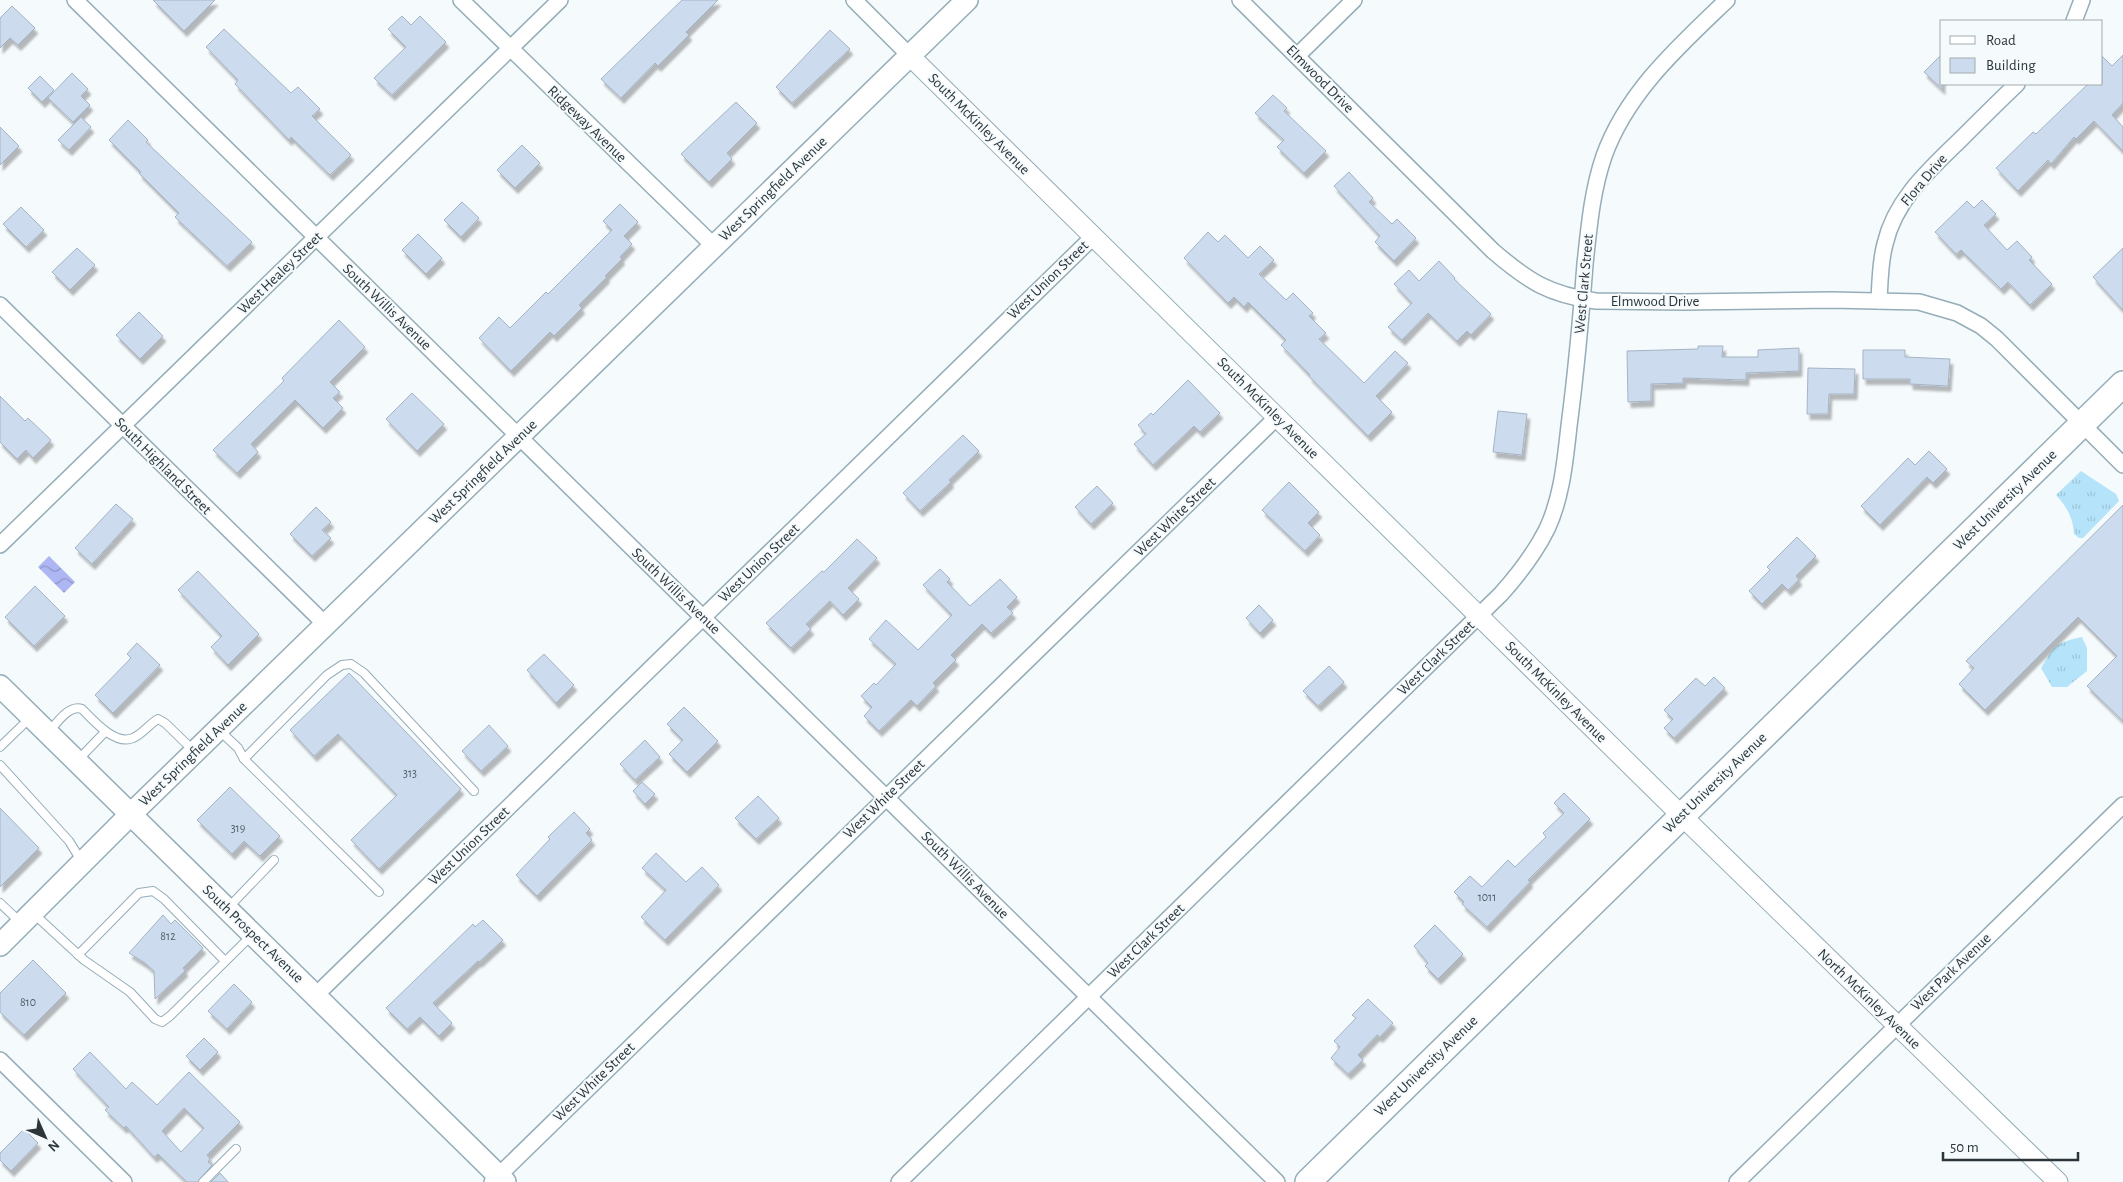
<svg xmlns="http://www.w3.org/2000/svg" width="2123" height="1182" viewBox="0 0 2123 1182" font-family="'Alegreya Sans',sans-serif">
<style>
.grass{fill:url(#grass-tufts)}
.water{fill:url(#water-waves)}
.building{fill:#ccdcee;stroke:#a4b3c5;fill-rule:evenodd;filter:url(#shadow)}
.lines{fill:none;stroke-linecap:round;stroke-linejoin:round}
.service-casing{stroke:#95adb8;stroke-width:10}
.minor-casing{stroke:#95adb8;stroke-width:18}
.tertiary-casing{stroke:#95adb8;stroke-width:21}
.secondary-casing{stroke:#95adb8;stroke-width:24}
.primary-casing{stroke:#95adb8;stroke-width:28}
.service{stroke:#fff;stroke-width:8}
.minor{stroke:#fff;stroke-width:15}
.tertiary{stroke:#fff;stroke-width:19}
.secondary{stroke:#fff;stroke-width:21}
.primary{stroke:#fff;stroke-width:25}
.labels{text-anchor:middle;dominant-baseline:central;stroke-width:4;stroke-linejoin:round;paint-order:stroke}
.number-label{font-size:12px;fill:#535f67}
.street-label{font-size:15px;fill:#2b353a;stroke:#f5fafc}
</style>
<defs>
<pattern id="grass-tufts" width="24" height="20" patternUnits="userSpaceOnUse" patternTransform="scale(1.25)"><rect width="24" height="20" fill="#b5e4fa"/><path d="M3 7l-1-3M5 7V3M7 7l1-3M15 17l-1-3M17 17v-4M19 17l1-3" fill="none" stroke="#9cc4d7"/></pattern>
<pattern id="water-waves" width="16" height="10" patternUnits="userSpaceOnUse" patternTransform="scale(1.25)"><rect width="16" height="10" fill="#aeb7f4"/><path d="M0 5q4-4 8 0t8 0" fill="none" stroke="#8e96c7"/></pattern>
<filter id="shadow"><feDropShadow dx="3" dy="5.5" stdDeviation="1" flood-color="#0004"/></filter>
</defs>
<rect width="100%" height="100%" fill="#f5fafc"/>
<g class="grass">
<path d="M2081,471L2116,494L2119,501L2083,538H2079L2074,534C2073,518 2067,507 2056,495Z"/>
<path d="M2082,637L2087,648V671L2067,687H2052L2041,668C2055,645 2055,643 2082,637Z"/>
</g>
<polygon class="water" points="49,556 75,582 64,593 38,567"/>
<g class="building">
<polygon points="153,0 215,0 184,31"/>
<polygon points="682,0 718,0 686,32 689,35 658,66 655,63 621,98 601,79"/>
<polygon points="12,6 35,28 18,45 10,38 0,48 0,18"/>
<polygon points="402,16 411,25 420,16 446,42 392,95 374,78 406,47 388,29"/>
<polygon points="224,29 291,93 298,87 320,109 312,116 351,155 330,175 291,137 289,140 267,117 235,84 238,80 206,47"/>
<polygon points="830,30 850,49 792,103 776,87"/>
<polygon points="1942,54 1942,89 1924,72"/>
<polygon points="2123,55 2123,103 2112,115 2123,127 2123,151 2094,121 2076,139 2074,137 2051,164 2048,160 2018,191 1996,168 2033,132 2036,134 2088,84 2102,84 2102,56 2112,66"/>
<polygon points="72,73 88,89 81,96 90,105 73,122 48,98"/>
<polygon points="40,76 54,90 42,102 28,88"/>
<polygon points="1273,95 1287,108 1284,111 1326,151 1304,173 1277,147 1284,140 1255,113"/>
<polygon points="736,102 757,123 727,153 732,159 709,182 681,154"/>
<polygon points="81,117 91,127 69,150 58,140"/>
<polygon points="128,120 148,140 146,142 252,242 227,266 175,217 179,213 139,173 141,172 109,140"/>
<polygon points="0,127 19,146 0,165"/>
<polygon points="522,145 540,163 515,188 497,170"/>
<polygon points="1349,172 1373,198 1369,202 1392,224 1397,219 1416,238 1394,261 1375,242 1380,236 1334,186"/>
<polygon points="1982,200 1996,214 1984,225 2007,250 2017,241 2032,257 2029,260 2052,284 2030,305 2008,282 2001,289 1961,250 1956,254 1935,232 1967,201 1974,208"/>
<polygon points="462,202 479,218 461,237 444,220"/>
<polygon points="620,204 638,222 624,236 632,244 620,257 622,259 605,276 607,277 579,305 582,308 554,336 550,332 511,371 479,338 499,317 510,328 546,292 548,294 612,230 603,221"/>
<polygon points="21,207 44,230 26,247 3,224"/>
<polygon points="1208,232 1218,242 1225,235 1248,258 1260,246 1274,260 1259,274 1286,300 1293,293 1313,313 1309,316 1326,333 1319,339 1364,383 1395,351 1408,363 1376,396 1392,412 1368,436 1309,376 1310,375 1281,345 1286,340 1248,302 1244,307 1234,297 1228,303 1184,258"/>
<polygon points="418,234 442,258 426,274 402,250"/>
<polygon points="77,248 95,265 70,290 52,272"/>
<polygon points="2123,248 2123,310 2093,277"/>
<polygon points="1439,261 1455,278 1454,279 1491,314 1471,335 1467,331 1457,341 1428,313 1402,340 1388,327 1412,303 1394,284 1409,270 1419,281"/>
<polygon points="139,312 163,336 140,359 116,335"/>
<polygon points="339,320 365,347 330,382 340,392 333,398 343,408 323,428 295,400 251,444 258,452 237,473 213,450 284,381 282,378"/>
<polygon points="1698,346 1723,346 1722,357 1758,357 1758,350 1799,348 1799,371 1746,373 1746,380 1683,378 1683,383 1651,384 1651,401 1628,402 1627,351 1698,349"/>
<polygon points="1863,350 1905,350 1905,357 1950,359 1948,386 1910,384 1910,379 1863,379"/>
<polygon points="1808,368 1855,369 1854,394 1829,394 1828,414 1807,414"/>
<polygon points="1188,380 1220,413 1200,432 1194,426 1153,465 1134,444 1146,434 1138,425 1151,413 1153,415"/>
<polygon points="412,393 444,424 417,451 386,419"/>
<polygon points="0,396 25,421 28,418 51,440 33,458 26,450 17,459 0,442"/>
<polygon points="1498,411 1527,414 1522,455 1493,452"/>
<polygon points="963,435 979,451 949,480 951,482 920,511 903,493"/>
<polygon points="1929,451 1947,469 1933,483 1927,477 1880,525 1861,506 1908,458 1915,465"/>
<polygon points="1289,482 1319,512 1308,523 1320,535 1305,551 1262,510"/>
<polygon points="1097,486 1113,503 1091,524 1075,507"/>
<polygon points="116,504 133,519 92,564 75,548"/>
<polygon points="2123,505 2123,721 2087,686 2117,656 2078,617 1985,710 1959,684 1974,668 1966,661"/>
<polygon points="316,507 331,522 322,530 331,538 312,556 290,534"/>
<polygon points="1797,537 1816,556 1796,576 1799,580 1788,590 1782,584 1762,604 1749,591 1770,570 1767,567"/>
<polygon points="857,539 877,558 848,588 859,599 843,615 830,601 806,624 811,629 791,648 766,623 822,571 824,572"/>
<polygon points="940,569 950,579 947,582 970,606 1000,579 1017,597 1007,607 1013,613 991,633 982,624 951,655 956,660 933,683 936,686 917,706 911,700 879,731 864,716 872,707 861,696 874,683 876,685 896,664 869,639 886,620 918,650 952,615 923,585"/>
<polygon points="198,571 259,634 228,665 211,647 222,636 178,590"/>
<polygon points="35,586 65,616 34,646 5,617"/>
<polygon points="1259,605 1273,620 1260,633 1246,618"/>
<polygon points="137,643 160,665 113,713 95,695 131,658 127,654"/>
<polygon points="544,654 574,685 556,703 527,670"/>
<polygon points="1329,666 1344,682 1318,706 1303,691"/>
<polygon points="349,673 461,789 379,869 351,840 397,795 338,734 314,756 290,730"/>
<polygon points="1714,677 1725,688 1674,738 1664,728 1673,719 1664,710 1696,678 1705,686"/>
<polygon points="684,707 718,741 687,772 669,754 683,740 667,724"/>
<polygon points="489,725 508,746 481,771 462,751"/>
<polygon points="645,740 660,757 635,780 620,764"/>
<polygon points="642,782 655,794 645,804 633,791"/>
<polygon points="230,787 280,836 260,856 244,841 232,854 197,820"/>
<polygon points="1564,793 1590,819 1528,880 1530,882 1487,927 1462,904 1464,902 1454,892 1470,876 1482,887 1508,860 1515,867 1546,837 1543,833 1564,813 1554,803"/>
<polygon points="758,796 779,818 756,839 735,818"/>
<polygon points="0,808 39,848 0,887"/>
<polygon points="574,812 590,829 586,833 592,840 537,896 516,875 550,839 548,837"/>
<polygon points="656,853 686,882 702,867 719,885 665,940 641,917 666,890 642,868"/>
<polygon points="163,915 171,924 175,920 203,948 183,968 185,971 155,999 154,971 145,963 129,953"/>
<polygon points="483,920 503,940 479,962 478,961 433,1003 452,1023 439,1036 420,1017 407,1029 386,1008 473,924 475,927"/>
<polygon points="1435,925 1463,954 1438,979 1425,966 1428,963 1414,946"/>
<polygon points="33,960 66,993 24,1035 0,1012 0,993"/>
<polygon points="234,984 252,1002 227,1029 208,1011"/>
<polygon points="1368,999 1393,1023 1380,1037 1377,1035 1358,1055 1363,1060 1348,1074 1331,1058 1340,1047 1334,1041 1356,1018 1352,1015"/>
<polygon points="204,1038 218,1052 200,1070 186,1056"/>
<path d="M90,1052L126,1089L132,1082L157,1105L189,1072L240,1122L207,1155L210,1159L208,1162L212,1165L198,1182H187L158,1154L154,1157L126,1126L124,1128L105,1110L109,1107L73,1069ZM184,1108L204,1128L181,1152L162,1131Z"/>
<polygon points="24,1129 38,1143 11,1171 0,1160 0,1153"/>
<polygon points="220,1173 228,1182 211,1182"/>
</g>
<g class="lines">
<defs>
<g id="service">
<polyline points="220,731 238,748 244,759 379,892"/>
<path d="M48,733C56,724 69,704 82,709C93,720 115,746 133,738C143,734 149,724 158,719L165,723L194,751"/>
<polyline points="0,747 31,717"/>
<polyline points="244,759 327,675 342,665 351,664 364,673 474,791"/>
<polyline points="77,761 105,732"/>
<polyline points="0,765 69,841 82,862"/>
<polyline points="0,903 20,922"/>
<polyline points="228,908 274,860"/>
<polyline points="34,914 84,960 130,992 155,1019 162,1022 170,1016 253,934"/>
<polyline points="78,955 139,893 153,891 164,899 225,961"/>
<polyline points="203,1182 236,1149"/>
</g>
<g id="minor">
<polyline points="75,0 1277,1182"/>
<polyline points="461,0 714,246"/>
<polyline points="854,0 910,56"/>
<path d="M1240,0L1493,251C1528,281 1549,295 1596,301L1684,302L1832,300L1919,302L1957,313L1981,326L1997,339L2123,465"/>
<polyline points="2074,21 2082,0"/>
<polyline points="1297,56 1354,0"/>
<path d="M1879,301C1880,282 1880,262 1885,244C1895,200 1929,170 1960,140C1979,121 1998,102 2017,84"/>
<polyline points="0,305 326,625"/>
<polyline points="0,545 560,0"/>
<polyline points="316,995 1094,236"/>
<polyline points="0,1060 124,1182"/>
<polyline points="492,1182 1277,417"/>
<path d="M899,1182L1501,594C1519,574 1535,553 1547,529C1562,497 1565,461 1569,426C1576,372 1581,318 1585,264C1589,227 1592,191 1604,156C1627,92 1679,46 1727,0"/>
<polyline points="1737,1182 2123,805"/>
</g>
<polyline id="tertiary" points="910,56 1682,816 2058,1182"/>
<g id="secondary">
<polyline points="0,686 505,1182"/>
<polyline points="0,945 130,815 967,0"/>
</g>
<polyline id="primary" points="1308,1182 2123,384"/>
</defs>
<use href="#service" class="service-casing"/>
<use href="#minor" class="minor-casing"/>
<use href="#tertiary" class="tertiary-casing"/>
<use href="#secondary" class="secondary-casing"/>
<use href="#primary" class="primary-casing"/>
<use href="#service" class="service"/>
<use href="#minor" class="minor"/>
<use href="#tertiary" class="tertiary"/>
<use href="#secondary" class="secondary"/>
<use href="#primary" class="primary"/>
</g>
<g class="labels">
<g class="number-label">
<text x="410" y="773">313</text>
<text x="238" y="828">319</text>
<text x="1487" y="897">1011</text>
<text x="168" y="936">812</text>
<text x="28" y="1002">810</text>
</g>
<g class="street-label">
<text transform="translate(1320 79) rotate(45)">Elmwood Drive</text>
<text transform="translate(587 124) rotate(44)">Ridgeway Avenue</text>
<text transform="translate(979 124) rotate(45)">South McKinley Avenue</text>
<text transform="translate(1924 180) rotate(-50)">Flora Drive</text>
<text transform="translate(773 189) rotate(-44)">West Springfield Avenue</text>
<text transform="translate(280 273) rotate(-44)">West Healey Street</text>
<text transform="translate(1048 280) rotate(-44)">West Union Street</text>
<text transform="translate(1584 284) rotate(-85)">West Clark Street</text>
<text x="1655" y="301">Elmwood Drive</text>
<text transform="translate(387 307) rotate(44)">South Willis Avenue</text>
<text transform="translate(1268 408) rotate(45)">South McKinley Avenue</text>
<text transform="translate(163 466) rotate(45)">South Highland Street</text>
<text transform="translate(483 472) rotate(-44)">West Springfield Avenue</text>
<text transform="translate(2005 500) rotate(-44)">West University Avenue</text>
<text transform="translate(1175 517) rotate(-44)">West White Street</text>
<text transform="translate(759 563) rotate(-44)">West Union Street</text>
<text transform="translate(676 591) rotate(44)">South Willis Avenue</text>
<text transform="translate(1436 658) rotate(-44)">West Clark Street</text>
<text transform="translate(1556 692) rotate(45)">South McKinley Avenue</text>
<text transform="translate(193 754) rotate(-44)">West Springfield Avenue</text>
<text transform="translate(1715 783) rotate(-44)">West University Avenue</text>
<text transform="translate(884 799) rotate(-44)">West White Street</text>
<text transform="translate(469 846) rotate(-44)">West Union Street</text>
<text transform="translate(965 875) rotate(45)">South Willis Avenue</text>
<text transform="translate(253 934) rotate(44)">South Prospect Avenue</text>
<text transform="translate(1146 941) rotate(-44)">West Clark Street</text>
<text transform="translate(1951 972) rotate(-44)">West Park Avenue</text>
<text transform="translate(1869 999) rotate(44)">North McKinley Avenue</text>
<text transform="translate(1426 1066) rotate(-44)">West University Avenue</text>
<text transform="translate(594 1082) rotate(-44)">West White Street</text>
</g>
</g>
<rect x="1940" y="20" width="162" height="65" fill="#f5fafc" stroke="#a4abae"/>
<rect x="1950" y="36" width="25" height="8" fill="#ffffff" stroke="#a4abae"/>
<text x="1986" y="45" font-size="15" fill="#2b353a">Road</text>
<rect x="1950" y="58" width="25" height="15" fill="#ccdcee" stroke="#a4abae"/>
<text x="1986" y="70" font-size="15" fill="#2b353a">Building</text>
<g transform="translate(45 1137) rotate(135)" stroke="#f5fafc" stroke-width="4" paint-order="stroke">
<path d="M0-4L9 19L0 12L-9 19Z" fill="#2b353a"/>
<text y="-8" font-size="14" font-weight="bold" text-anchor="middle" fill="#2b353a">N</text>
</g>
<path d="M1943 1152v8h135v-8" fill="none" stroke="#2b353a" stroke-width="2.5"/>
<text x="1950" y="1152" font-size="15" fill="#2b353a" stroke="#f5fafc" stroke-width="4" paint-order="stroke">50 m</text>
</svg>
